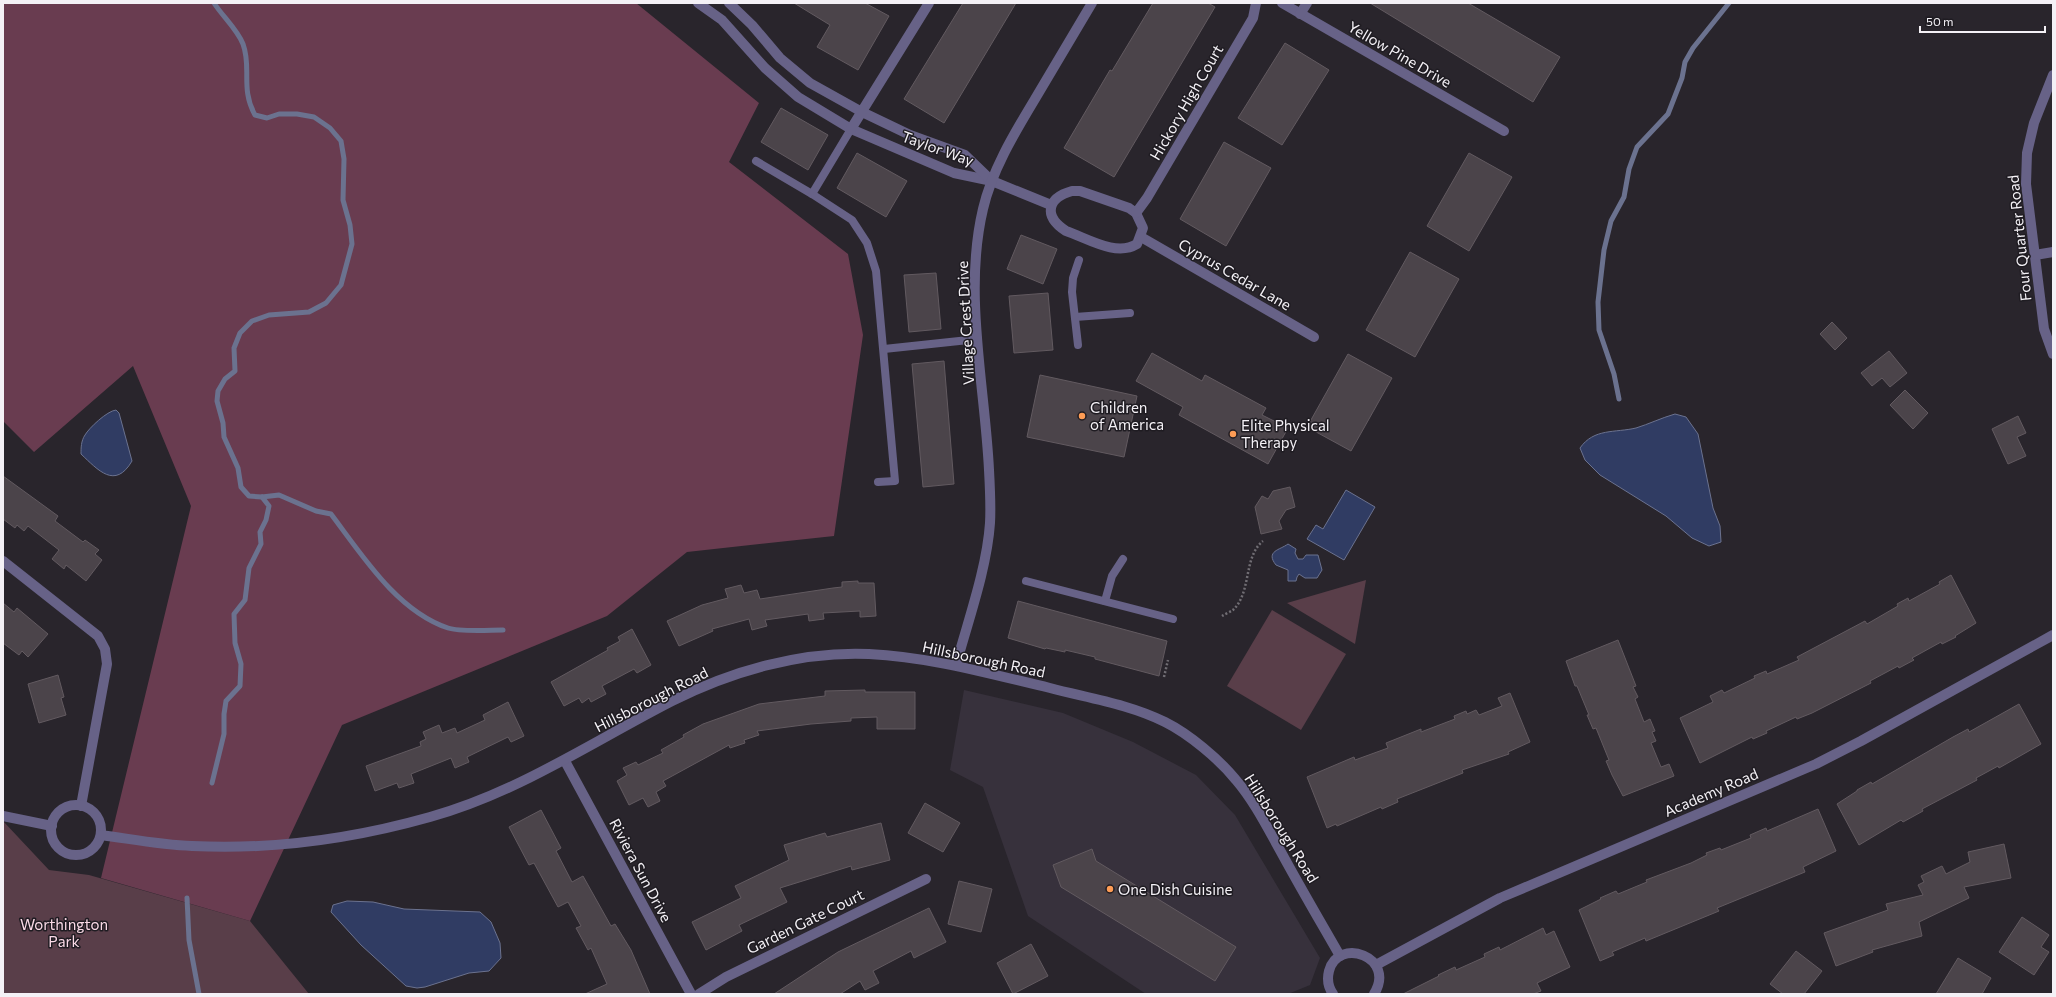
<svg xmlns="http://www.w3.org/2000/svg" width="2056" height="997" viewBox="0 0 2056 997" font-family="Commissioner,sans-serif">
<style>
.built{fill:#37313c}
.green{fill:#593e49}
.forest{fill:#693c50}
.water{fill:#303c63;stroke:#6b728f}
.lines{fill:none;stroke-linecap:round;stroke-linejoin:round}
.stream{stroke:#6b728f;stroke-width:5}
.building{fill:#4b444a;stroke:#625a60}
.path{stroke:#716e74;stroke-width:2.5;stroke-dasharray:2 2;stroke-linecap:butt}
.lane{stroke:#676287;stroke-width:8}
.street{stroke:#676287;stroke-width:10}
.poi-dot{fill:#fd9c55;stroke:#1f1c22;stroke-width:1.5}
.labels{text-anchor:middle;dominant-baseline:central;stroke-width:3;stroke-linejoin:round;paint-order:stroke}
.street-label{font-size:15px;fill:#f4f1f6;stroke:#1f1c22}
.poi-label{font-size:15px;fill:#f4f1f6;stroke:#1f1c22;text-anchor:start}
.park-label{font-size:15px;fill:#fbdae7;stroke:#1f1c22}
</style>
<rect width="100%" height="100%" fill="#29252c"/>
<polygon class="built" points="964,690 1063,713 1133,742 1196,775 1235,815 1320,958 1310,985 1288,994 1146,994 1028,916 983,787 950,770"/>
<g class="green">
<polygon points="1366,580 1355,644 1287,603"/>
<polygon points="1272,610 1346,654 1301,730 1227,686"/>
<polygon points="3,821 49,870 89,875 250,921 309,994 3,994"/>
</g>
<polygon class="forest" points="3,3 636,3 759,103 729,162 848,254 863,335 834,536 687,552 607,616 342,725 250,921 101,878 191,506 133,366 34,452 3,421"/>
<g class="water">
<path d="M116,410L119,413L132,461C115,490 98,470 81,454C81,448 81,441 85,435C89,428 107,411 116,410Z"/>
<path d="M1675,414L1686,417L1698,434L1713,508L1720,526L1721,542L1709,546L1692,538L1666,516L1600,475L1585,460L1580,448C1594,428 1615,433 1636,428C1649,424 1661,418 1675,414Z"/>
<polygon points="1346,490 1375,507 1344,560 1307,539 1316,525 1323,529"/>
<path d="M1288,544L1296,549L1295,553L1298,559H1303L1306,555H1318L1322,570L1317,578H1305L1299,574L1297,577L1296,581H1288V570L1276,565C1265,551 1280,550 1288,544Z"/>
<polygon points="347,901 373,902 404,909 480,912 491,922 500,943 501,958 489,971 469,973 425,987 417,988 406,986 361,945 331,912 333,905"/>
</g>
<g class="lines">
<g class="stream">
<path d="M214,3C223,17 237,29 243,44C252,68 240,88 255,115L267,118L279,114H297L314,117L330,128L341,141L344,159L343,200L350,225L352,244L341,285L326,303L309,312L269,315L252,321L240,333L234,348L235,371L225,379L218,391L217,401L223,423L224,437L238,468L241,487L249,496L262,497L279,495L316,511L331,514C362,555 397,611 448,628C460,632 489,630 503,630"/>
<polyline points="1619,399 1614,374 1599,330 1598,302 1604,250 1611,221 1624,197 1629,169 1637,147 1668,114 1682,78 1685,62 1693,48 1729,3"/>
<polyline points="212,783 224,734 224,714 226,701 240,686 241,664 235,643 234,614 245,600 249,568 261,544 260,532 266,520 269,506 262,497"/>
<polyline points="187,898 189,940 199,994"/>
</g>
</g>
<g class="building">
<polygon points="794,3 865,3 889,16 858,70 817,47 830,25"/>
<polygon points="963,3 1016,3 944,123 904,99"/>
<polygon points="1153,3 1208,3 1215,7 1114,177 1064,148 1110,70 1112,71"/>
<polygon points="1370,3 1468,3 1560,57 1533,102"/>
<polygon points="1285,43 1329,70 1282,145 1238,118"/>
<polygon points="781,108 828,135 808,170 761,142"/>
<polygon points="1224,142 1271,168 1226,246 1180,219"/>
<polygon points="857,153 907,181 886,217 837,188"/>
<polygon points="1469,153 1512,177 1469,251 1427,226"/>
<polygon points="1021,235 1057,249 1043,284 1007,269"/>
<polygon points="1410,252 1459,279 1415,357 1366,330"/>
<polygon points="936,273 941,329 909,332 904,275"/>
<polygon points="1048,293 1053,350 1014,353 1009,296"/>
<polygon points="1832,322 1847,338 1835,350 1820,334"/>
<polygon points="1889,351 1907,373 1890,387 1882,378 1872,386 1861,373"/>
<polygon points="1152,353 1202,381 1205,375 1266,408 1262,415 1288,428 1268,464 1179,415 1183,407 1136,381"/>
<polygon points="1348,354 1392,378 1351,451 1307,427"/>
<polygon points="944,361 954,484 923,487 912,364"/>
<polygon points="1040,375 1137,396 1124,457 1027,437"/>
<polygon points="1905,390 1928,413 1913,429 1890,405"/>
<polygon points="2018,416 2026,433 2017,437 2026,456 2008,464 1992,429"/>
<polygon points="3,476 58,516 55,521 83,542 85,540 99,550 95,554 102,560 86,581 66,565 64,569 52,559 59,550 28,526 24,531 17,525 15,528 3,519"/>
<polygon points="1290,487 1295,507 1286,510 1279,521 1282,529 1261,534 1255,507 1262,496 1268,499 1273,491"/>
<polygon points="1951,575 1976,623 1955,636 1956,637 1942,644 1941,642 1912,658 1914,660 1899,668 1898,666 1870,681 1871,683 1812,713 1797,719 1796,717 1766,731 1767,733 1753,739 1752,737 1700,763 1680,718 1713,702 1710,696 1722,690 1724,693 1755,678 1754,676 1766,671 1767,674 1799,660 1797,657 1865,621 1867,624 1898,606 1897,604 1908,598 1909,601 1940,584 1939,582"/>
<polygon points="858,581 858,583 874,583 876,616 860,617 860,611 823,613 824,619 809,621 808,614 765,620 767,626 752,630 749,619 712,629 713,631 679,646 667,621 702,605 728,598 725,589 741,585 744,593 757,590 760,599 833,588 842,587 842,582"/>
<polygon points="1018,601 1167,641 1159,676 1095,659 1095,657 1065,650 1065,652 1046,648 1045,649 1008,638"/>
<polygon points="3,603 14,612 17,608 48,634 28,657 22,651 19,655 3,643"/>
<polygon points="632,629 651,665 637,673 634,669 602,686 606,694 591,702 589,698 582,703 579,698 564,706 551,682 608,650 607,648 620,641 618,637"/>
<polygon points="1618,640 1636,686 1633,687 1638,697 1635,699 1644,722 1650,719 1655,731 1652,732 1656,741 1651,743 1661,767 1669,764 1674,776 1623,796 1612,775 1606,761 1609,760 1596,728 1593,729 1587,715 1589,715 1577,686 1575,686 1566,661"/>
<polygon points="58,675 64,697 61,698 66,715 39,723 28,684"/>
<polygon points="865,690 865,692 915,692 915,729 877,729 877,717 851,718 851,721 811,724 757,731 759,735 744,740 745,743 730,748 729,745 663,781 666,786 656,792 660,801 648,807 643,798 629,805 617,781 627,775 623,768 636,762 638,765 663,753 661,750 684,737 683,735 703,724 759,704 825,696 825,691"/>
<polygon points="1510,693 1530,742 1508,752 1509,754 1462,770 1463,773 1397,799 1398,802 1382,809 1381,807 1337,826 1336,824 1327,828 1307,777 1354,757 1355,760 1388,748 1386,743 1421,729 1421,732 1455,719 1454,716 1466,711 1467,714 1476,710 1479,715 1502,706 1498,698"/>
<polygon points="508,702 524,736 511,742 508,737 467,757 469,762 455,768 451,758 411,774 414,783 399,788 397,783 375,791 366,766 421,746 420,742 426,739 423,732 439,725 442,733 455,728 457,733 485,720 483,715"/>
<polygon points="2019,704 2041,744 1999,768 1998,766 1976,778 1977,780 1922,809 1923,811 1903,822 1901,820 1859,845 1837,804 1857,791 1857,790 1871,782 1872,784 1953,737 1968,729 1969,732"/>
<polygon points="925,803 960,823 943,852 908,833"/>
<polygon points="1818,809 1836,851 1803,867 1805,872 1717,908 1719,911 1646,941 1645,938 1612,952 1614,955 1600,961 1579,910 1601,899 1600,898 1616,891 1618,894 1647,882 1646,880 1691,863 1707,855 1706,853 1720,848 1721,850 1751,838 1750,835 1766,828 1767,831"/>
<polygon points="541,810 561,848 556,851 572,882 583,876 611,926 615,924 631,950 650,994 585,994 607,984 591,948 588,950 576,928 581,926 568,902 558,907 534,863 529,865 509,827"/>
<polygon points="881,823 890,860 852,870 851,866 780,888 787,902 739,925 742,931 706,950 692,922 741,898 735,886 789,860 784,845 825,833 827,837"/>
<polygon points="2004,844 2011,878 1964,887 1969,898 1919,922 1922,936 1872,950 1873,952 1836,966 1824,933 1888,910 1886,904 1923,895 1918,885 1924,882 1921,876 1942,866 1946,874 1970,862 1968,852"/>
<polygon points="1092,849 1096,861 1236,947 1215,981 1061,887 1053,865"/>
<polygon points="959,881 992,889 981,932 948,924"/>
<polygon points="929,908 946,942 914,958 911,951 873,971 879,983 865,990 860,981 840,994 774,994 838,952"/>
<polygon points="2022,917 2049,935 2041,947 2049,952 2034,975 1999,952"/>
<polygon points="1543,928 1546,935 1554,931 1570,967 1537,983 1541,991 1533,994 1403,994 1439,976 1438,975 1455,967 1456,970 1485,957 1484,954 1499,947 1500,950"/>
<polygon points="1031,944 1048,976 1013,994 997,963"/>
<polygon points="1796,951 1822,971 1804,994 1783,994 1770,984"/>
<polygon points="1958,958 1991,978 1982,994 1936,994"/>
</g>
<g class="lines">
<g class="path">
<path d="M1222,616C1225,614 1230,612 1233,610C1252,592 1243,557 1263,541"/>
<polyline points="1164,677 1168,660"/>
</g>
<g class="lane">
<polyline points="756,161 812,194 852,220 867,243 876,271 895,481 878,482"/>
<polyline points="812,194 851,129"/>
<polyline points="1075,317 1130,313"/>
<polyline points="1078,345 1072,292 1073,278 1079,260"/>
<polyline points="884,349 978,339"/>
<polyline points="1026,581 1173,619"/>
<polyline points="1105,601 1112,576 1123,559"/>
</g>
<g class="street">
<polyline points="698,3 722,20 765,68 798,97 851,129 954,173 992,181 1051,205"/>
<polyline points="729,3 752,25 780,58 810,83 862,112 910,135 965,155 992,181"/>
<polyline points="1282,3 1504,131"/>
<polyline points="1300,14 1307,3"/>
<polyline points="2053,75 2034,123 2027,153 2026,184 2044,329 2053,354"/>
<polyline points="851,129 929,3"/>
<path d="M1072,191H1080L1129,208L1136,213L1143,228L1137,244C1116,257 1087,238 1066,231C1043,216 1047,198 1072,191Z"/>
<polyline points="1136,213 1147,198 1253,18 1256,3"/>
<polyline points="1141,237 1314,337"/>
<polyline points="2035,255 2053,252"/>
<polyline points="3,561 98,636 105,649 107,664 81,806"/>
<path d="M956,665C968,621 987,568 990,523C991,506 990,488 989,470C985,386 963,293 983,209C992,170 1014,134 1035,99C1054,67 1073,35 1092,3"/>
<polyline points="565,761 691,994"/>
<circle cx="76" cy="830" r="25"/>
<polyline points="3,816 52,826"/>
<path d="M101,835C131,839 161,845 192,846C272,850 352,839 430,817C517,793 592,742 672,701C732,671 801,651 869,654C931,657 990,674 1050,688C1088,698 1129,704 1165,722C1189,734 1219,759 1236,780C1254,801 1267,827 1281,852C1300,887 1320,921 1340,956"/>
<polyline points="1376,965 1500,898 1816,764 1861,741 2053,635"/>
<polyline points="699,994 726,977 926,879"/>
<path d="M1333,994C1328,987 1327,979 1329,971C1338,936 1397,957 1374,994"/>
</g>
</g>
<g class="poi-dot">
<circle cx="1082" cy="416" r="4"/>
<circle cx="1233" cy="434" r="4"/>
<circle cx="1110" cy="889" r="4"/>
</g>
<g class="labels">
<g class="street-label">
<text transform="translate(1400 54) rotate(30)">Yellow Pine Drive</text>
<text transform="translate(1186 102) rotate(-60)">Hickory High Court</text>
<text transform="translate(938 148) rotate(20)">Taylor Way</text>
<text transform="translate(2019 238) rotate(-96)">Four Quarter Road</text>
<text transform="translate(1235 274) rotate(30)">Cyprus Cedar Lane</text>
<text transform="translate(965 323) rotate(-93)">Village Crest Drive</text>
<text transform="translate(984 659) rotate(12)">Hillsborough Road</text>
<text transform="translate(651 699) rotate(-27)">Hillsborough Road</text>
<text transform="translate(1711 792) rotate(-23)">Academy Road</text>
<text transform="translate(1282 828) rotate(58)">Hillsborough Road</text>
<text transform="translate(641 870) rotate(62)">Riviera Sun Drive</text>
<text transform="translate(805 921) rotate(-26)">Garden Gate Court</text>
</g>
<g class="poi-label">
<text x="1090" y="407">Children<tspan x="1090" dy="17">of America</tspan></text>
<text x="1241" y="425">Elite Physical<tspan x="1241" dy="17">Therapy</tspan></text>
<text x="1118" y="889">One Dish Cuisine</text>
</g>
<g class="park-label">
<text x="64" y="924">Worthington<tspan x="64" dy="17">Park</tspan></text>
</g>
</g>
<rect width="2056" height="997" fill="none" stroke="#f4f1f6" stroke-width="8"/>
<path d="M1920 26v6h125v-6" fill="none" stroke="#f4f1f6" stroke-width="2"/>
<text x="1926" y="26" font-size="12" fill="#f4f1f6" stroke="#1f1c22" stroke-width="3" paint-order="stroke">50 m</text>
</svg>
